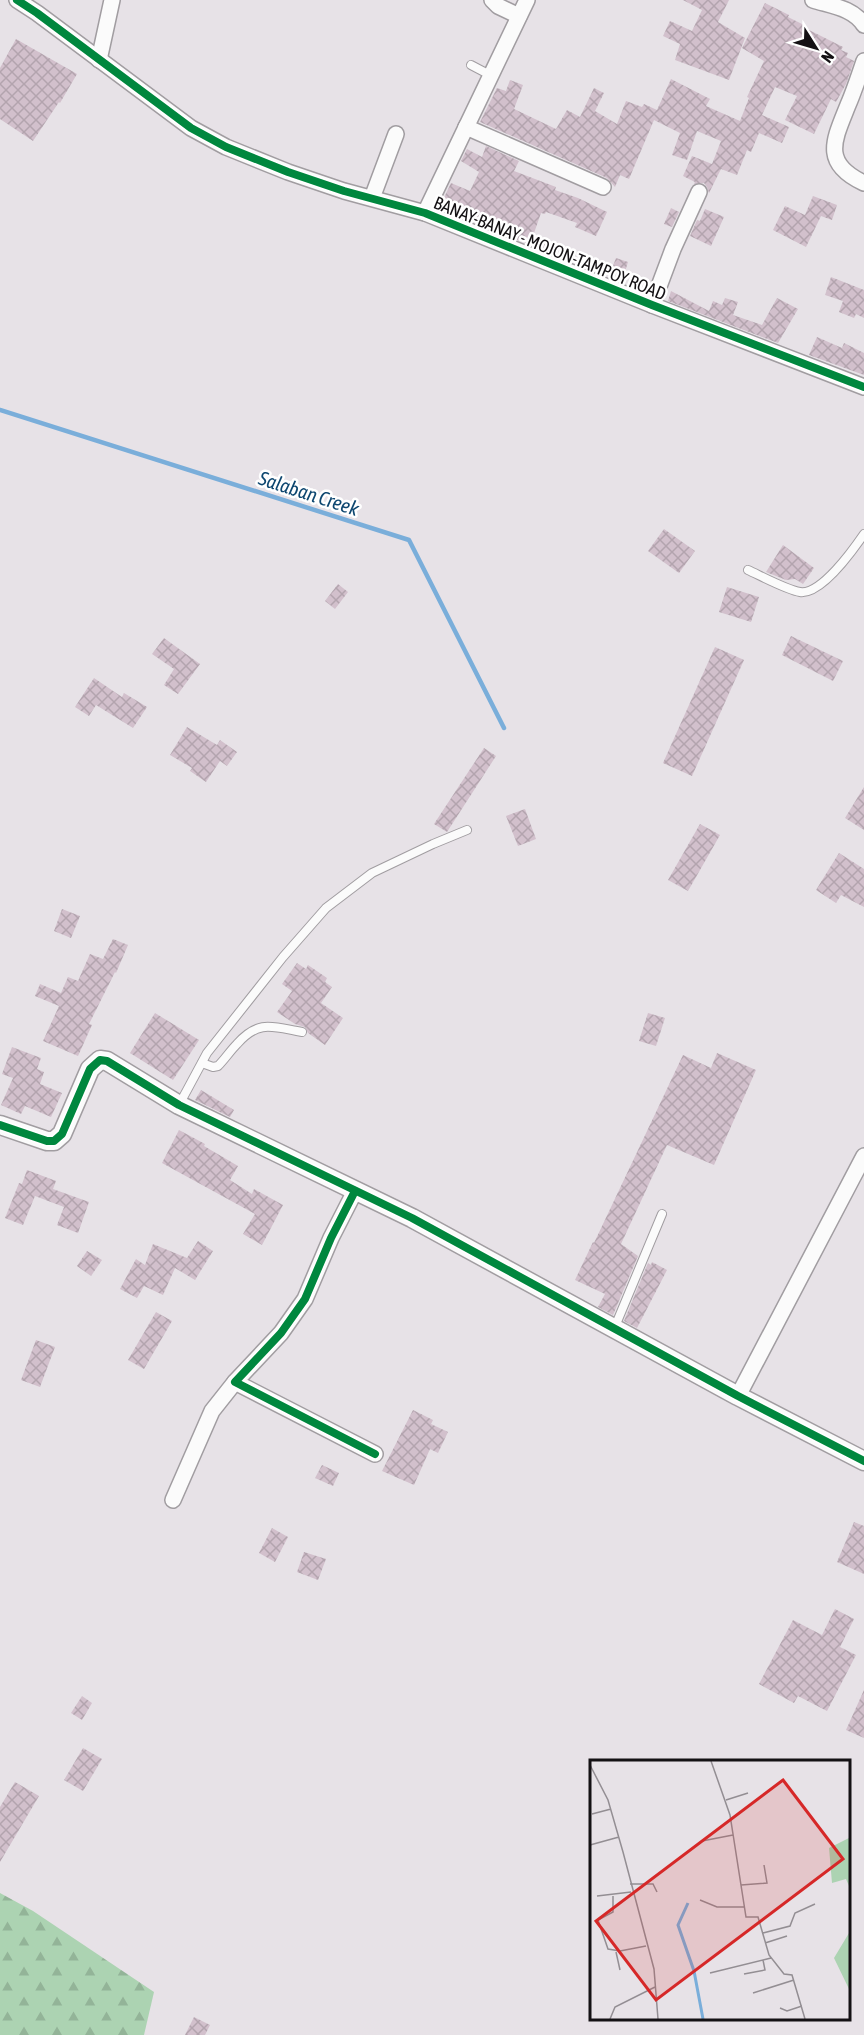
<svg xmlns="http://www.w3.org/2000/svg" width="864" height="2035" viewBox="0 0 864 2035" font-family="'Asap Condensed',sans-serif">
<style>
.forest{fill:url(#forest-firs)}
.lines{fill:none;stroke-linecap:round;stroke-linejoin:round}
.stream{stroke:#7aaeda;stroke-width:4.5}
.building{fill:url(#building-cross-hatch)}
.service-casing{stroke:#a19da1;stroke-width:10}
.minor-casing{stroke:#a19da1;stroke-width:18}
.tertiary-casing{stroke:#a19da1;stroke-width:21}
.service{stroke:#fbfbfb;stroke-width:8}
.minor{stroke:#fbfbfb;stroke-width:15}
.tertiary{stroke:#fbfbfb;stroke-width:18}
.cycleway-casing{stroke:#fff;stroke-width:11}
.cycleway{stroke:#00873e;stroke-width:8}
.labels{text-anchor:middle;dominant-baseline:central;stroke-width:5;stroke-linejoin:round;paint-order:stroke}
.street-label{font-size:18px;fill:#141114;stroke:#fff}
.water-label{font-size:20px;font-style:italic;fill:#0e4770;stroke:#fff}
.inset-river{fill:none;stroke:#7aaeda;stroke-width:3}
.inset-road{fill:none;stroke:#938e93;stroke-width:1.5}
.view{fill:#d62828;fill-opacity:0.15;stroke:#d62828;stroke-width:3}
.inset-edge{fill:none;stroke:#141114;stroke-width:3}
</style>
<defs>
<pattern id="forest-firs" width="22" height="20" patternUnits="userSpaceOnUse" patternTransform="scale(1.5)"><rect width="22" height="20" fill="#acd3b2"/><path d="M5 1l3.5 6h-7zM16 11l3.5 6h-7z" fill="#93b498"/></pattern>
<pattern id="building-cross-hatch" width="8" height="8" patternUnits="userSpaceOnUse" patternTransform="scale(1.5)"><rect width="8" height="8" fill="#d2c0cc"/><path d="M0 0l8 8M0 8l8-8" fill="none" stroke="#b3a4ae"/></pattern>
</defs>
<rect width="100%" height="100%" fill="#e7e2e7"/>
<polygon class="forest" points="0,1893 33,1911 154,1992 144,2035 0,2035"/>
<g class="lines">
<polyline class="stream" points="0,410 409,540 504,728"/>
</g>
<g class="building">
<polygon points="683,0 729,0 718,22 745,38 729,80 675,60 680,44 663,36 670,21 692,31 702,10"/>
<polygon points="765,3 789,15 788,17 804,25 803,27 843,47 841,50 848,53 846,57 854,61 846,84 836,102 831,99 814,134 785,120 797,96 775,87 762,115 789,127 782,143 759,133 751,152 747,150 737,175 721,169 709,193 707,187 704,183 694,184 695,182 683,176 692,156 712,164 721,141 697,131 687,160 672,155 680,133 654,120 629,179 620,175 615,187 607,178 480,122 497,88 506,91 510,80 523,85 514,109 556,129 567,110 580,117 594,88 604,93 595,111 617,124 626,101 642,107 644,104 657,110 671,79 710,99 706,106 740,121 749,98 747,97 764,61 742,48"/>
<polygon points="16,39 77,74 60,103 59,102 33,141 0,119 0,68"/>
<polygon points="486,146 519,161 514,171 556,187 555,190 578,198 607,212 596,236 575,227 577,223 546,212 545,214 541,213 533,236 555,247 551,254 439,208 451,183 470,191 479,172 461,161 467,149 482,157"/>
<polygon points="813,196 837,205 832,220 821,216 806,247 773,230 785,206 805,215"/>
<polygon points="671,208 679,212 672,227 664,224"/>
<polygon points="705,209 724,217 711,246 690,236 697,220 700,221"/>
<polygon points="616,258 628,262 624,275 611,271"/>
<polygon points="831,277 864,290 864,318 856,314 854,318 839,312 843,301 825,295"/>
<polygon points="671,291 709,311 713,301 722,305 725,298 738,302 733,315 762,325 777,298 798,309 778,343 668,301"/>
<polygon points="817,337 842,348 844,343 864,353 864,375 809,355"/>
<polygon points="664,529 695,551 679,573 648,551"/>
<polygon points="783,545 814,568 803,584 795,579 786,580 766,572"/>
<polygon points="338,584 348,592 335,609 325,601"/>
<polygon points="727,587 759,597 751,622 719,612"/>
<polygon points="791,636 843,661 833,681 782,655"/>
<polygon points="164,638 200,664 178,694 164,685 174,669 152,654"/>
<polygon points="715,647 744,660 692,776 663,763"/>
<polygon points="94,678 122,697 124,693 147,707 133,728 96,705 89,716 75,707"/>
<polygon points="187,727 217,745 220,740 237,752 227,766 220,761 206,782 190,771 192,768 170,755"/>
<polygon points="484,748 496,756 447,832 434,824"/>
<polygon points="864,787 864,830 845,818"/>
<polygon points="525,809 536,839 518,846 506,816"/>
<polygon points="700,824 720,835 688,891 668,880"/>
<polygon points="839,853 864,869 864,907 841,895 836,903 816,890"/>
<polygon points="62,909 80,916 71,938 54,931"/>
<polygon points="113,939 128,945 116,973 115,972 89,1024 92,1025 78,1056 43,1041 59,1006 35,996 40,984 61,993 68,977 78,981 90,954 103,959"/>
<polygon points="297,963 306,969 308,965 327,978 325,982 332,987 321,1003 343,1018 325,1045 308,1033 305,1027 295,1024 277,1012 292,991 282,984"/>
<polygon points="155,1013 199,1040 173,1080 130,1053"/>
<polygon points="648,1013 665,1018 656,1046 639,1041"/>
<polygon points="12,1047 41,1058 37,1069 44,1072 40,1084 62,1093 51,1117 25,1106 21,1114 1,1105 13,1078 2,1074"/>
<polygon points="717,1053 756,1070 714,1165 667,1145 621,1244 638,1256 613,1315 598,1307 605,1294 575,1280 593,1242 594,1243 683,1055 711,1068"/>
<polygon points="201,1090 234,1110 230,1117 195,1100"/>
<polygon points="179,1130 205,1144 204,1146 238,1166 230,1180 252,1194 254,1189 283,1205 262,1245 243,1234 255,1214 162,1163"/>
<polygon points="27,1170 56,1181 53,1189 89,1202 78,1233 57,1225 64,1207 35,1196 23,1225 5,1218 19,1183 22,1184"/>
<polygon points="198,1241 213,1251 195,1280 175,1268 163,1295 144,1286 137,1298 120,1289 136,1259 145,1265 153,1244 187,1258"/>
<polygon points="87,1251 102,1260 91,1276 77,1266"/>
<polygon points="652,1262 667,1270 637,1328 624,1321 648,1263 651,1265"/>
<polygon points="156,1312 172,1321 144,1369 128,1360"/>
<polygon points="36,1340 55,1347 40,1387 21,1380"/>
<polygon points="413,1410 433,1420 431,1424 448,1432 438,1453 430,1449 414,1485 382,1471"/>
<polygon points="322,1465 339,1473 333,1486 315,1478"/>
<polygon points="854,1522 864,1526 864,1574 837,1562"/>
<polygon points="272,1528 288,1537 275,1562 259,1553"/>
<polygon points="304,1552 326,1559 318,1580 297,1572"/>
<polygon points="835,1609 854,1619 840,1647 856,1655 827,1711 798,1696 794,1703 759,1684 793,1620 822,1635"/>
<polygon points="864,1690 864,1738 846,1730"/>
<polygon points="82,1696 92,1703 82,1720 71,1713"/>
<polygon points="83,1748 102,1759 83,1791 64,1780"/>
<polygon points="15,1782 39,1796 0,1862 0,1807"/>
<polygon points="194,2017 210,2025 205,2035 185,2035"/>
</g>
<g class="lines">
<defs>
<g id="service">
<polyline points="471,65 490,75"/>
<path d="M748,570C761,576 787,590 800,592C821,595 853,550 864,534"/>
<path d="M202,1063L213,1067L218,1066C225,1059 230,1051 237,1044C259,1019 273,1027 302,1032"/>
<polyline points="179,1105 207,1053 283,957 326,908 372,873 433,844 467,830"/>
<polyline points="614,1329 662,1214"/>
</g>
<g id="minor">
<polyline points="17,0 37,13 191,128 226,147 288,172 344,191 425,213 652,305 864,387"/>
<polyline points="492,0 498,6 519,16"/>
<path d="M813,0C832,6 853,8 864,25"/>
<polyline points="99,60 112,0"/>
<path d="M864,61C859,76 854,91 848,105C834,140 821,163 864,183"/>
<polyline points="466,127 603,187"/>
<polyline points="372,198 396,134"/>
<polyline points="425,213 527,0"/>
<polyline points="652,305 673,249 699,192"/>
<polyline points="355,1191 331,1238 305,1299 281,1333 235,1382 375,1454"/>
<polyline points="738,1396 864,1156"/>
<polyline points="173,1500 212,1411 235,1382"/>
</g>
<polyline id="tertiary" points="0,1125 47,1141 54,1141 62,1134 90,1069 100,1060 107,1061 179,1105 412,1218 738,1396 864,1461"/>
</defs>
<use href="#service" class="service-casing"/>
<use href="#minor" class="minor-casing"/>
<use href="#tertiary" class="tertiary-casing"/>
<use href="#service" class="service"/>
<use href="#minor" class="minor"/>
<use href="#tertiary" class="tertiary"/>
<defs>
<g id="cycleway">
<polyline points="17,0 37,13 191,128 226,147 288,172 344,191 425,213 652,305 864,387"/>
<polyline points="0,1125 47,1141 54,1141 62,1134 90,1069 100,1060 107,1061 179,1105 412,1218 738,1396 864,1461"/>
<polyline points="355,1191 331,1238 305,1299 281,1333 235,1382 375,1454"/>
</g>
</defs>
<use href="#cycleway" class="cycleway-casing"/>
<use href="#cycleway" class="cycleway"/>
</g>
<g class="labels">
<g class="street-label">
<text transform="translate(550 248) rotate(22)">BANAY-BANAY - MOJON-TAMPOY ROAD</text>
</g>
<g class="water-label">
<text transform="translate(309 493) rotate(18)">Salaban Creek</text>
</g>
</g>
<g transform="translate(590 1760)">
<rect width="260" height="260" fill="#e7e2e7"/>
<path d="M259,78V126L256,119L242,123L239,88ZM259,173V229L244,198Z" fill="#acd3b2"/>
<path class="inset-river" d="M98,143L88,165L104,211L113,259"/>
<path class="inset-road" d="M121,1L140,55L156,157H168L179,195L194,214L202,215L215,259M0,5L18,40L33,92L64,209L68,259M136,40L158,33M2,54L21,49M112,81L143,75M0,85L29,77M40,124H63L67,132M151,125L177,123L174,105M7,136L41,132M23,136V152L8,160L18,189L30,191L56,186M110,140L127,147H155M173,173L200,166L205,153L225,144M175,183L197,176M26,192L30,210M120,213L181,198M154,214L175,210L173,200M163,233L204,220M190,248L197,251L212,246M20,259L25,247L65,227"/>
<path class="view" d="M193,20L253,99L66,240L6,161Z"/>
<rect width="260" height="260" class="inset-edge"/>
</g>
<g transform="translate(816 48) rotate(127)" stroke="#ffffff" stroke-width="4.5" paint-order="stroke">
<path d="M0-4.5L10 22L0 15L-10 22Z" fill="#141114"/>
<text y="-9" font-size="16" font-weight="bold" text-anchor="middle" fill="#141114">N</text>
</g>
</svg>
